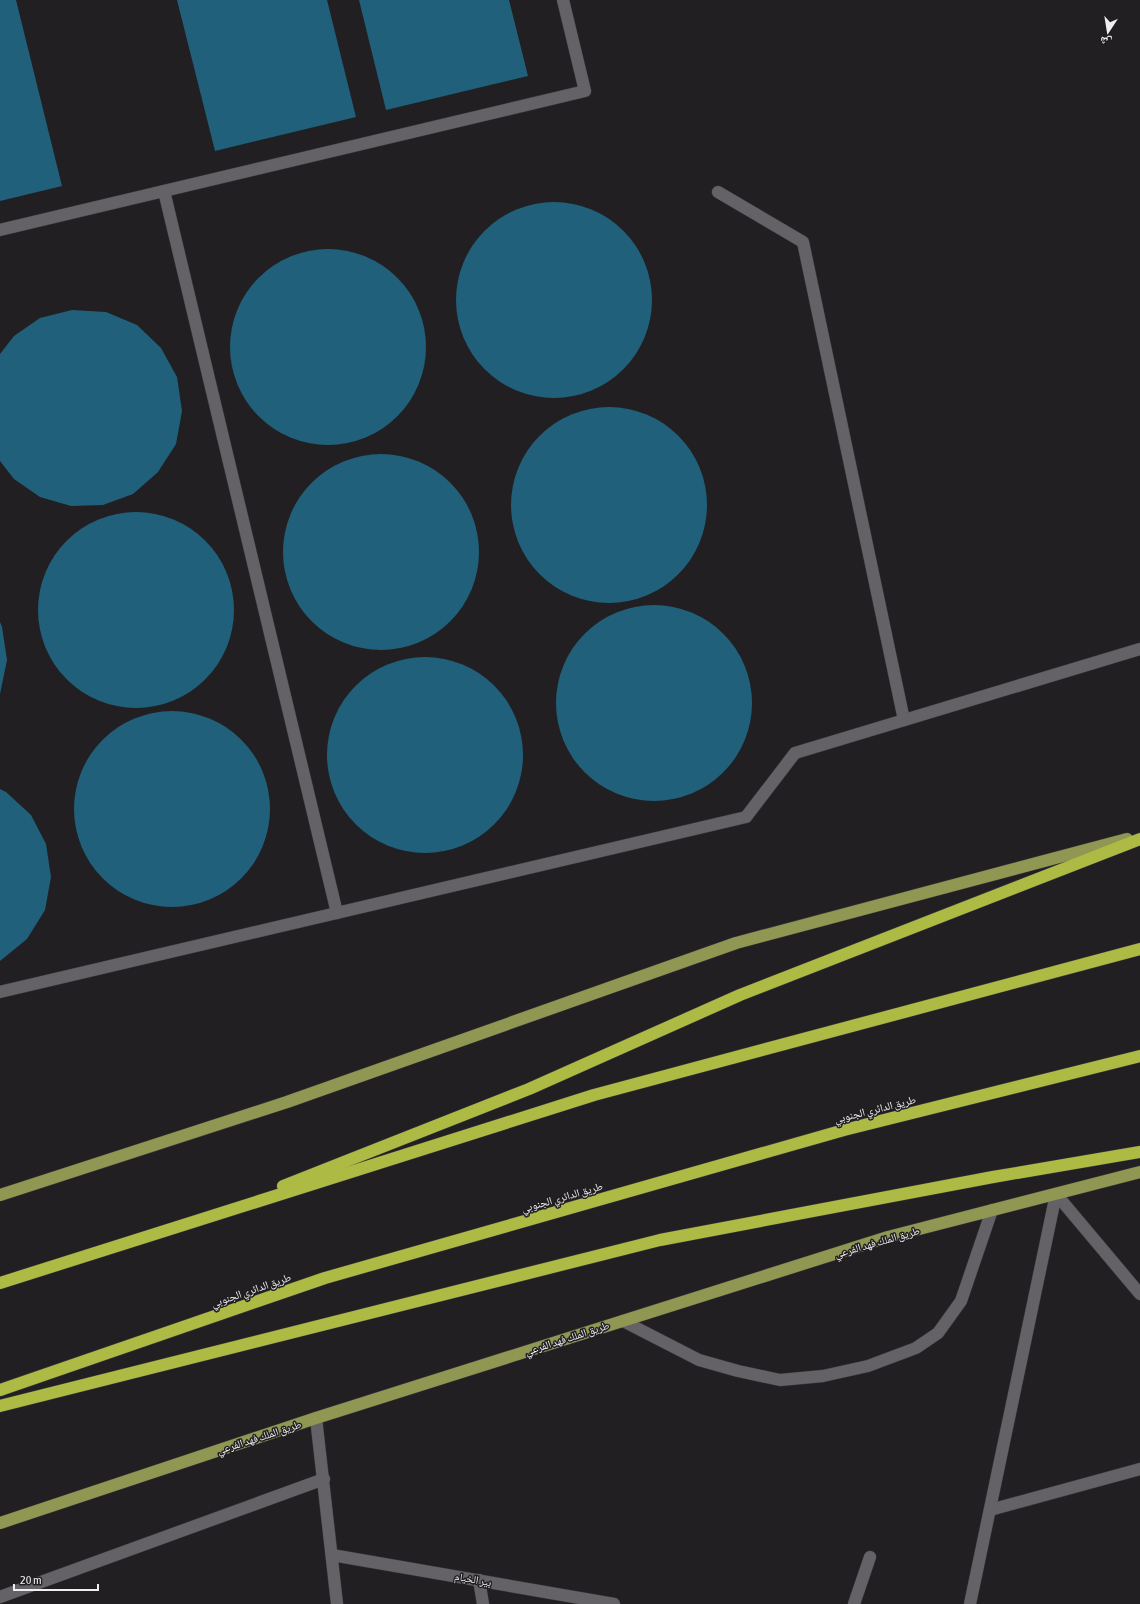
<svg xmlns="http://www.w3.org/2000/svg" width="1140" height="1604" viewBox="0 0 1140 1604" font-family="'Asap Condensed','Noto Naskh Arabic',sans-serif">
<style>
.water{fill:#21607a}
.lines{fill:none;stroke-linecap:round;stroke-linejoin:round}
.minor-casing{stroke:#3c3b3e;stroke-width:13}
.major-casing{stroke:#3c3b3e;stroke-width:13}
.highway-casing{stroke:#3c3b3e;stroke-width:13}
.minor{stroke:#646266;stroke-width:12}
.major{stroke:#909752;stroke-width:12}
.highway{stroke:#adbb45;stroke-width:12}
.labels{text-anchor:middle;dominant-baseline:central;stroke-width:3;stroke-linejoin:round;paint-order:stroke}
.street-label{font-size:11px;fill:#efeef0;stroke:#211f22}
</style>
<rect width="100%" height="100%" fill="#211f22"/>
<g class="water">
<polygon points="0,0 16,0 62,186 0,201"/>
<polygon points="177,0 327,0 356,117 215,151"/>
<polygon points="359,0 509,0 528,76 386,110"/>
<circle cx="554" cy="300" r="98"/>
<circle cx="328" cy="347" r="98"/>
<polygon points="72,310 106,312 137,325 161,348 177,377 182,411 176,444 158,472 133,494 103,505 71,506 40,497 14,479 0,461 0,354 14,336 40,318"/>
<circle cx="609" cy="505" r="98"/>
<circle cx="381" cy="552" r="98"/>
<circle cx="136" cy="610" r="98"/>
<circle cx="654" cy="703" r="98"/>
<polygon points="0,622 2,627 7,660 0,694"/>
<circle cx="425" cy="755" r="98"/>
<circle cx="172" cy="809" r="98"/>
<polygon points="0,789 6,792 31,815 46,844 51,877 45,910 27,939 0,961"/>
</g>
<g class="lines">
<defs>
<g id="minor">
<polyline points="164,191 337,913"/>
<polyline points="718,192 803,242 904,720"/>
<polyline points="0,230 585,91 563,0"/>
<polyline points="0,992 746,817 795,753 1140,649"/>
<polyline points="1056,1194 1140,1294"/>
<polyline points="623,1321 699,1360 738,1371 780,1380 823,1376 868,1366 916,1348 938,1333 961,1301 992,1210"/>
<polyline points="316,1418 337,1604"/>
<polyline points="990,1510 1140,1469"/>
<polyline points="332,1555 614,1604"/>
<polyline points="479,1580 483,1604"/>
<polyline points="0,1597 324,1479"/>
<polyline points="854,1604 870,1557"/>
<polyline points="970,1604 1056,1194"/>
</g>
<g id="major">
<polyline points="0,1195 287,1102 736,943 1127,839"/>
<polyline points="0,1523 316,1418 888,1237 1140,1172"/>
</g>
<g id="highway">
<polyline points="283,1186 529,1089 740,995 1140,839"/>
<polyline points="0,1283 594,1095 1140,949"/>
<polyline points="0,1390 325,1278 844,1130 1140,1056"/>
<polyline points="0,1406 660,1240 993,1177 1140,1152"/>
</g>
</defs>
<use href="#minor" class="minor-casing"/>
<use href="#major" class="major-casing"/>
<use href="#highway" class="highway-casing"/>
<use href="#minor" class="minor"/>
<use href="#major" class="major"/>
<use href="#highway" class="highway"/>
</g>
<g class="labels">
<g class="street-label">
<text transform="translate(875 1109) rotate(-14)">طريق الدائري الجنوبي</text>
<text transform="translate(562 1197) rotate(-16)">طريق الدائري الجنوبي</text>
<text transform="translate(877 1242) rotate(-16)">طريق الملك فهد الفرعي</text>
<text transform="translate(251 1290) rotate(-19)">طريق الدائري الجنوبي</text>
<text transform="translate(567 1338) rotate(-18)">طريق الملك فهد الفرعي</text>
<text transform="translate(259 1437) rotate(-18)">طريق الملك فهد الفرعي</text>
<text transform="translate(473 1579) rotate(10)">بير الخيام</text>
</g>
</g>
<g transform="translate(1108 32) rotate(192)" stroke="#211f22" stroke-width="3" paint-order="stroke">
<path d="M0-3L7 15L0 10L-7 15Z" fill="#efeef0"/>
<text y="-6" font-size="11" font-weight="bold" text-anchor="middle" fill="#efeef0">ش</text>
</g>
<path d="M14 1584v6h84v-6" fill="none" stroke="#efeef0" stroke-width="2"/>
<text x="20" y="1584" font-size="12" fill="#efeef0" stroke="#211f22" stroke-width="3" paint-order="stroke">20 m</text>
</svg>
